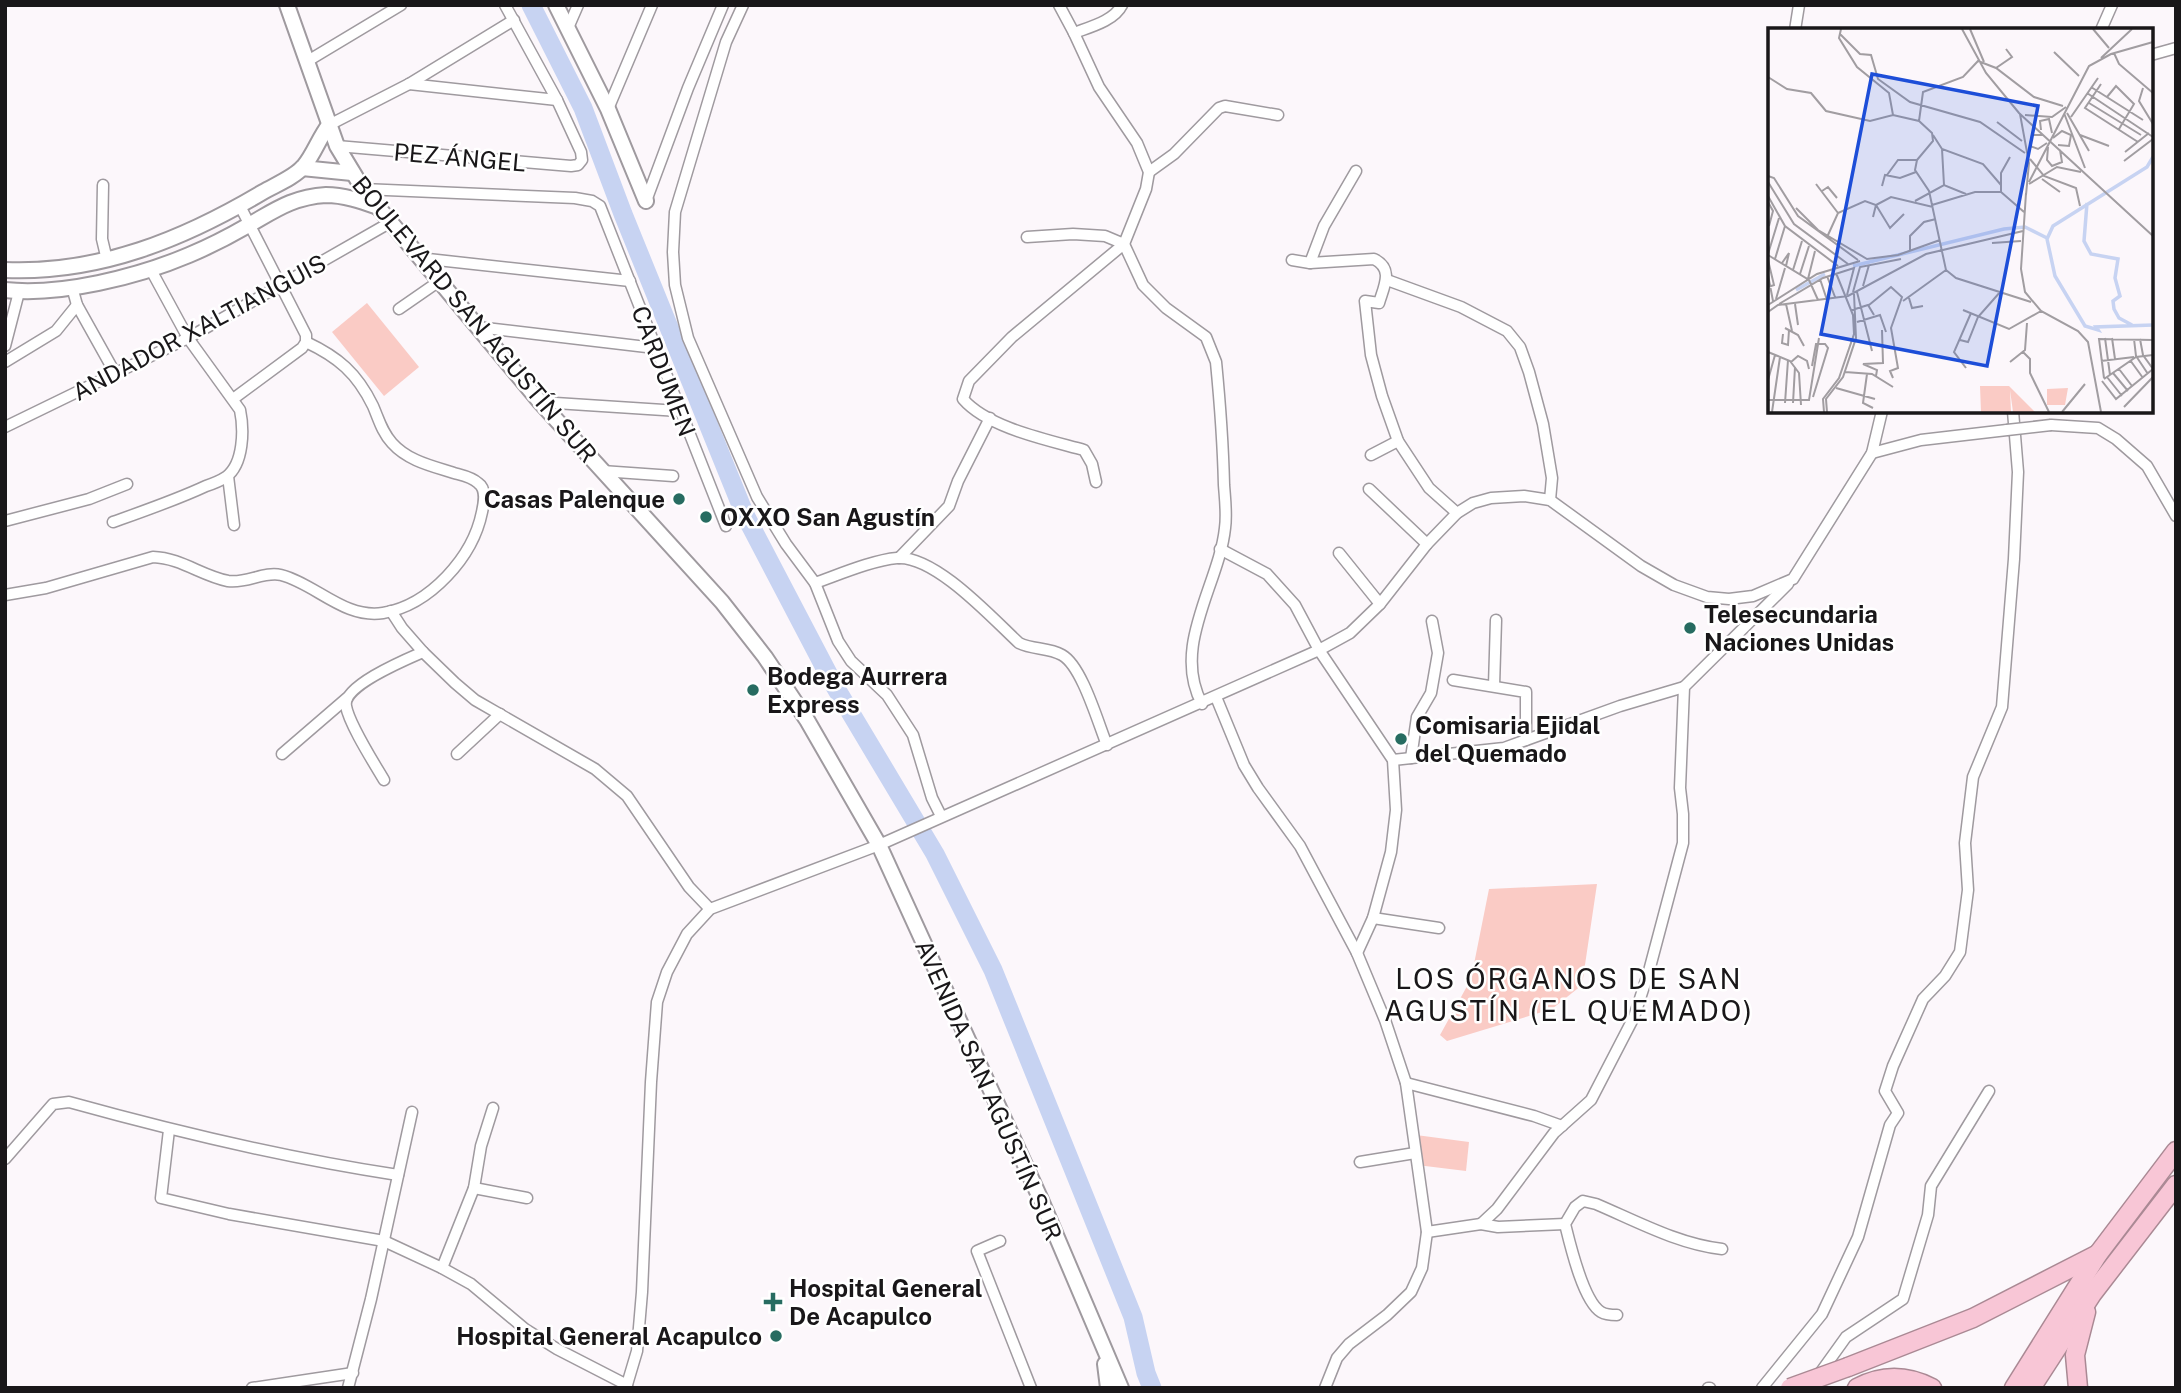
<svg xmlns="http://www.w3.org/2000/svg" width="2181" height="1393" viewBox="0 0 2181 1393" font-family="'Public Sans',sans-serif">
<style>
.green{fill:#facbc5}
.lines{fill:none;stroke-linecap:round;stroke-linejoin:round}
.river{stroke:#c7d3f2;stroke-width:19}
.street-casing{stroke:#9f9a9f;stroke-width:13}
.secondary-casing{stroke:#9f9a9f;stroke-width:18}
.highway-casing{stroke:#aa8994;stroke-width:21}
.street{stroke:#fff;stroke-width:10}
.secondary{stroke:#fff;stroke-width:14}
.highway{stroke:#f8c6d6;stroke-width:18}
.street-bridge-casing{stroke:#9f9a9f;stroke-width:13;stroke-linecap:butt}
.highway-bridge-casing{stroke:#aa8994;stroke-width:21;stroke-linecap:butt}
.street-bridge{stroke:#fff;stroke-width:10}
.highway-bridge{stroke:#f8c6d6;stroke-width:18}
.poi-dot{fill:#276c61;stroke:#fff;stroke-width:2.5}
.labels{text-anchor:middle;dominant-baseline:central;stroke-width:5;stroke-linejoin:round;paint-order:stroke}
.street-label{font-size:24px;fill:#191719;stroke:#fff}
.poi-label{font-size:24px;font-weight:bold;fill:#191719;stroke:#fff;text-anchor:start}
.quarter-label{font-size:28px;letter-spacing:2px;fill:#191719;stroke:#fff}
.inset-river{fill:none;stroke:#c7d3f2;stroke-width:3.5}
.inset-road{fill:none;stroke:#a19da1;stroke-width:2}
.view{fill:#1d4ed8;fill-opacity:0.15;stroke:#1d4ed8;stroke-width:3.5}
.inset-edge{fill:none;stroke:#191719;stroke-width:3.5}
</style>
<rect width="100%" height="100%" fill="#fcf7fb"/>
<g class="green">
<polygon points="367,303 419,367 384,396 332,332"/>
<polygon points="1597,884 1582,985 1552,1009 1447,1041 1440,1035 1471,979 1489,889"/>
<polygon points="1416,1135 1469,1142 1466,1171 1417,1165"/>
</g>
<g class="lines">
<polyline class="river" points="531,5 583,108 623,214 745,515 834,685 935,854 993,970 1133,1317 1146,1373 1152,1388"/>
<defs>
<g id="street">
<polyline points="743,5 726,42 675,212 673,252 675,285 688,338 757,497 786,544 815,583 838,641 851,661 887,695 913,735 932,798 941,816"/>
<path d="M1059,5L1074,33L1099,87L1137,143L1149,172L1146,189L1124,244L1012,337L969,381L963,399C988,428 1048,440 1084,450L1092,464L1096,482"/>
<polyline points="568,28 578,5"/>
<polyline points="1795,30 1799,5"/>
<polyline points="2101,30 2112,5"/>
<path d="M1074,33C1090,27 1114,21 1122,5"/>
<polyline points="2151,55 2176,48"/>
<polyline points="306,62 401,5"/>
<polyline points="409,84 557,100"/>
<polyline points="608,109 652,5"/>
<polyline points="329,125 409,84 514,20"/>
<polyline points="337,146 571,166 578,165 582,160 581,152 557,100 505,5"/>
<polyline points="1149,172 1174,154 1219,108 1225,106 1278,115"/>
<polyline points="103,185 102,239 107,260"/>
<polyline points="363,189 575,198 592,201 600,206 726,526"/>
<polyline points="646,201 688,88 723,5"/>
<path d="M1027,237L1073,234L1105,236L1124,244L1143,285L1166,308L1206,337L1216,362C1220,403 1223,444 1224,485C1225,499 1227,514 1225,528C1219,585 1171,646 1202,704"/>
<polyline points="419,258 630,281"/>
<path d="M1292,260L1310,263L1374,259C1394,269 1384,286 1379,303L1365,301L1371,355L1382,396L1398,441L1429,488L1457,513"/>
<polyline points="1310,263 1324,226 1356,171"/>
<polyline points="1387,280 1461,307 1507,331 1520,347 1529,372 1543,424 1552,478 1550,500"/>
<polyline points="72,287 77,305 115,373"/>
<polyline points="399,309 438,282"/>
<polyline points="477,327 655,348"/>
<polyline points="5,346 19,292"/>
<polyline points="5,362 56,331 77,305"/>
<polyline points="233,399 302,348 306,342 306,335 240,206"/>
<polyline points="540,402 679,411"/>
<polyline points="2051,425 2098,428 2116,439 2147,466 2176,516"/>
<polyline points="5,427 188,338 391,222"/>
<polyline points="1872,453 1921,440 2007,430"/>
<polyline points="1371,455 1398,441"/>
<polyline points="602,471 673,476"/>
<polyline points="228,476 234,525"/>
<polyline points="1369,489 1427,544"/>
<polyline points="5,521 89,499 127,484"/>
<path d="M113,522C144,511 176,500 206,486C212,484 220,481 226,477C244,464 244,429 240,410L188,338L151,270"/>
<polyline points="1220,549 1267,574 1295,605 1319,650 1393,760 1396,810 1391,852 1373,918 1357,953"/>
<polyline points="1339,553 1380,604"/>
<polyline points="899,558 949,506 958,481 990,418"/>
<path d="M815,583C838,575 873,560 897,558C935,555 992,618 1019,643C1033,650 1048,647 1062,655C1082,666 1098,723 1107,745"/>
<path d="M5,595L46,588L153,557C181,558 202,576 228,581C246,584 264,571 281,575C316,584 344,619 383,613C430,605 473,557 482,512C484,503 487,489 478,483C472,477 461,475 454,473C432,466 408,461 392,443C382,432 379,420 373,406C357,373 338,357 306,342"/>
<polyline points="391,611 402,628 423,652 455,683 475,700 595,769 627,796 689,887 710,909"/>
<polyline points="1453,680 1526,692 1526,740"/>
<polyline points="1494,686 1496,620"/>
<polyline points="1216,697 1244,765 1258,788 1300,846 1357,953 1385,1020 1406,1083 1427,1232 1422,1268 1411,1292 1387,1315 1349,1344 1337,1358 1325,1388"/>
<polyline points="282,754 347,698"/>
<polyline points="457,754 500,714"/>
<polyline points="1411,758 1417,717 1431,693 1438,653 1432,621"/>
<polyline points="1393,760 1504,748 1620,706 1684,687"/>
<path d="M384,780C374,763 349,724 346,706C342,686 407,659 423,652"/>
<polyline points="1373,918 1439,928"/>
<polyline points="1406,1083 1534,1116 1562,1126"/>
<polyline points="169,1130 161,1198 229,1214 384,1241 442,1268 471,1284 525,1329 557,1349 627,1385"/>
<path d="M5,1159L53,1104L69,1102C177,1132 286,1158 398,1175"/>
<polyline points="1360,1162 1415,1153"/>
<polyline points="474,1188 527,1198"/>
<polyline points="1481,1224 1497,1209 1554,1133 1591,1100 1634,1017 1649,971 1683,843 1683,814 1680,788 1684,687 1788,584"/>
<polyline points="1427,1232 1481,1224 1498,1227 1565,1224"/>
<polyline points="1000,1241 977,1251 1031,1388"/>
<polyline points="442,1268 474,1188 481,1146 493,1108"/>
<path d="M1617,1315C1611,1315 1606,1315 1601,1312C1583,1301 1570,1244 1565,1224L1575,1207L1583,1201L1596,1204C1636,1221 1678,1244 1722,1249"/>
<polyline points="1818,1376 1846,1337 1903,1299 1928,1215 1931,1186 1989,1091"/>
<polyline points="252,1388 353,1373"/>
<polyline points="348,1388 371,1299 412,1112"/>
<polyline points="626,1388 637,1351 642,1292 651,1082 657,1002 667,972 687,934 710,909 879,845 1319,650 1350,633 1380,604 1427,544 1457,513 1473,503 1491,498 1524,496 1550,500 1641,566 1674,585 1707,597 1729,599 1753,596 1793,579 1872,453 1882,411"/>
<polyline points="1708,1388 1710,1388"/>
<polyline points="1762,1388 1822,1314 1858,1237 1890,1125 1898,1113 1885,1091 1893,1066 1923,999 1945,976 1960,952 1968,890 1965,843 1973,777 2002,707 2014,559 2018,472 2013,411"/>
</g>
<g id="secondary">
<polyline points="287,5 337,146 363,189 540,402 722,602 765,657 807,720 879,845 1041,1200 1121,1388"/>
<polyline points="556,5 608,109 646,201"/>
<polyline points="302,168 352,173"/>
<path d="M5,270C99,274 184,239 263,192C275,185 295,177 304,166C314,154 319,138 329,125"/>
<path d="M5,290C61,296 137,277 189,255C208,247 228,237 247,226C274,211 292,197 326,195C344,195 361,201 378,207"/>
<polyline points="1105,1364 1108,1388"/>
</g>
<g id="highway">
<polyline points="1848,1367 1973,1318 2098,1254"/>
<path d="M1857,1388C1883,1374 1907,1375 1932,1388"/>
<polyline points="2014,1388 2098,1254 2176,1151"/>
<polyline points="2031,1388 2092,1294 2176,1185"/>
<polyline points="2078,1388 2075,1355 2086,1312"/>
</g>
</defs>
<use href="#street" class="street-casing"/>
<use href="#secondary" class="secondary-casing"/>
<use href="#highway" class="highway-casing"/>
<use href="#street" class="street"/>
<use href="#secondary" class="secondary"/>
<use href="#highway" class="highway"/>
<defs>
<polyline id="street-bridge" points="2007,430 2051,425"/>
<polyline id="highway-bridge" points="1790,1388 1848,1367"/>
</defs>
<use href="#street-bridge" class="street-bridge-casing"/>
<use href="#highway-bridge" class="highway-bridge-casing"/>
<use href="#street-bridge" class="street-bridge"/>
<use href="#highway-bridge" class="highway-bridge"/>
</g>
<g class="poi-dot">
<circle cx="679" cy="499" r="7"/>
<circle cx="706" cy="517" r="7"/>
<circle cx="1690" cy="628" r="7"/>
<circle cx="753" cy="690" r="7"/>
<circle cx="1401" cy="739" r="7"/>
<path d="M769.5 1291.5h7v7h7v7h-7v7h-7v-7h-7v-7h7z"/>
<circle cx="776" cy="1336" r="7"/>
</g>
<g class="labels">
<g class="street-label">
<text transform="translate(460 157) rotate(5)">PEZ ÁNGEL</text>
<text transform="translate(475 319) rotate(50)">BOULEVARD SAN AGUSTÍN SUR</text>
<text transform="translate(199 327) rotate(-28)">ANDADOR XALTIANGUIS</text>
<text transform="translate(664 371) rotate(69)">CARDUMEN</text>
<text transform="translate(989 1090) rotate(66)">AVENIDA SAN AGUSTÍN SUR</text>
</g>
<g class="poi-label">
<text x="665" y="499" text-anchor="end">Casas Palenque</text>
<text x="720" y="517">OXXO San Agustín</text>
<text x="1704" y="614">Telesecundaria<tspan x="1704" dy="28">Naciones Unidas</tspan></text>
<text x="767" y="676">Bodega Aurrera<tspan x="767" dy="28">Express</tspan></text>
<text x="1415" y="725">Comisaria Ejidal<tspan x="1415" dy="28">del Quemado</tspan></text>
<text x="789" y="1288">Hospital General<tspan x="789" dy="28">De Acapulco</tspan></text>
<text x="762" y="1336" text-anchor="end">Hospital General Acapulco</text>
</g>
<g class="quarter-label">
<text x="1569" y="978">LOS ÓRGANOS DE SAN<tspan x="1569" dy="32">AGUSTÍN (EL QUEMADO)</tspan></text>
</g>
</g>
<g transform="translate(1768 28)">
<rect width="385" height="385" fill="#fcf7fb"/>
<path d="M212,358H241L267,384H245L242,362L243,384H213ZM300,360L297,377H279V361Z" fill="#facbc5"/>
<path class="inset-river" d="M385,129L379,139L285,198L279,211L287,248L317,298L330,302L328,299L385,297M319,175L316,213L323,226L350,231L347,250L352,268L345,273L346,281L351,290L364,297M85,238L236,201L257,199L279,210M28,262L57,246"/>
<path class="inset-road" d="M73,1L71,10L89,39L121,65L125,87M194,1L218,45L251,85L385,208M202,1L216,34M325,1L341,20M72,6L92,26L103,27L110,51L142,74L212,94L257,125M286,24L311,48M346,25L351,36L385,65M333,30L364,1M228,40L244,29L238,21M0,49L19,61L43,65L58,83L102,93L125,87L151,93L164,105L165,113L149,132L147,142L161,163L178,242L188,250L263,274M333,56L317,80L370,114M323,59L375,92M375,60L371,73L385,96M319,65L385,109M339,69L348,58L366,76L351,101M321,75L373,107M296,85L317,140M299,85L321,123M252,86L261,135L258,167M257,87L284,89L298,79M303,89L330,50M151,93L155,64L195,49L210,33L228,40L266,69L295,78M229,94L254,113M273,102L272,93L281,91L284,105M165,107L174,121L215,136L233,157M275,107H264L262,118L270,121L279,115M312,107L341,118M285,110L294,103L303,107L301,118L290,117M280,119L279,132L284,138L294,134L292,122M174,121L176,157M357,124L381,105M262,131L276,148L308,160L312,178M356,133L385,111M119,147L130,132H149M0,148L6,150L30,188L90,232M274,151L292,164M0,154L26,196L80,236M261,154L321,38L343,26L385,14M48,156L70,185M261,156L289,139L313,144M114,158L117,147L132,150L148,144M54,163L60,159L69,170M233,164V145L242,129M258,165L253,241L257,264L273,283L310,303L320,314L333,384M0,168L17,198L70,238M147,173L176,157L198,166M0,174L5,183L1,198M164,177L207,164H233L256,184M28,180L50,202L99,231L130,227L172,212M105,189L108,177L123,169L165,179M60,207L70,185L97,173L108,177L122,200L136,186M224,215L253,213M142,222V208L156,194L168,191M0,226L11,190M0,227L41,252L50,272M7,231L17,198M14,235L21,225L18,238M25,242L34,213M32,246L41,218M0,247L5,273M59,248L67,269M40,251L47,223M52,251L59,272M95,258L101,237M0,259L6,257L0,232M85,264L92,239L133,231M89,264L104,323M141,270L144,280L155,278M8,271L17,240M135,273L178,242M11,276L55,250L86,240L79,267M18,276L24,303M27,276L30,297M0,277L49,246L92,233M101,277L123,259L134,269L123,300L130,340L122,343L125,350M84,282L100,277L106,287M195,282L241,301L273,283M0,284L10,277L80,268L158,226L255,203M89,294L112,287L118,304M17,300L30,307L36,318M15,306L14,315L20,317L21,302M337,310L342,347M344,310L347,331M366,311L368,328L380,346M372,311L375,327L385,341M192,312L200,314L210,289L233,263M0,324L22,333L31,345L33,377M255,324L262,331V345L281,384M362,332L375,350M333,333L366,329M23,334L30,328L39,333L41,341M242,334L257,322L259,295M44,338L48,316H57L60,320L45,369M198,340L186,324L203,285M351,341L364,358M77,344L104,346L125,359M345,345L360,363M99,346L95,375L105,380M108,348L109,342L95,336L115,335L114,302M339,349L354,368M336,350L331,311L385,312M336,351L368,329L385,327M0,352L7,327M334,353L348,371L385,341M68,360L107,371M0,372H41L51,310M17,375L20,332M25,375L27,339M356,379L385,349M4,384L12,329M56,384L55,371L71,350L86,306L85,287L68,245M59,384L58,371L75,349L88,310L86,266M294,384L317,356"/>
<path class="view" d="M104,46L270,78L219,338L53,306Z"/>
<rect width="385" height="385" class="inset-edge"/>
</g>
<rect width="2181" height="1393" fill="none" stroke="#191719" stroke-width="14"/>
</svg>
